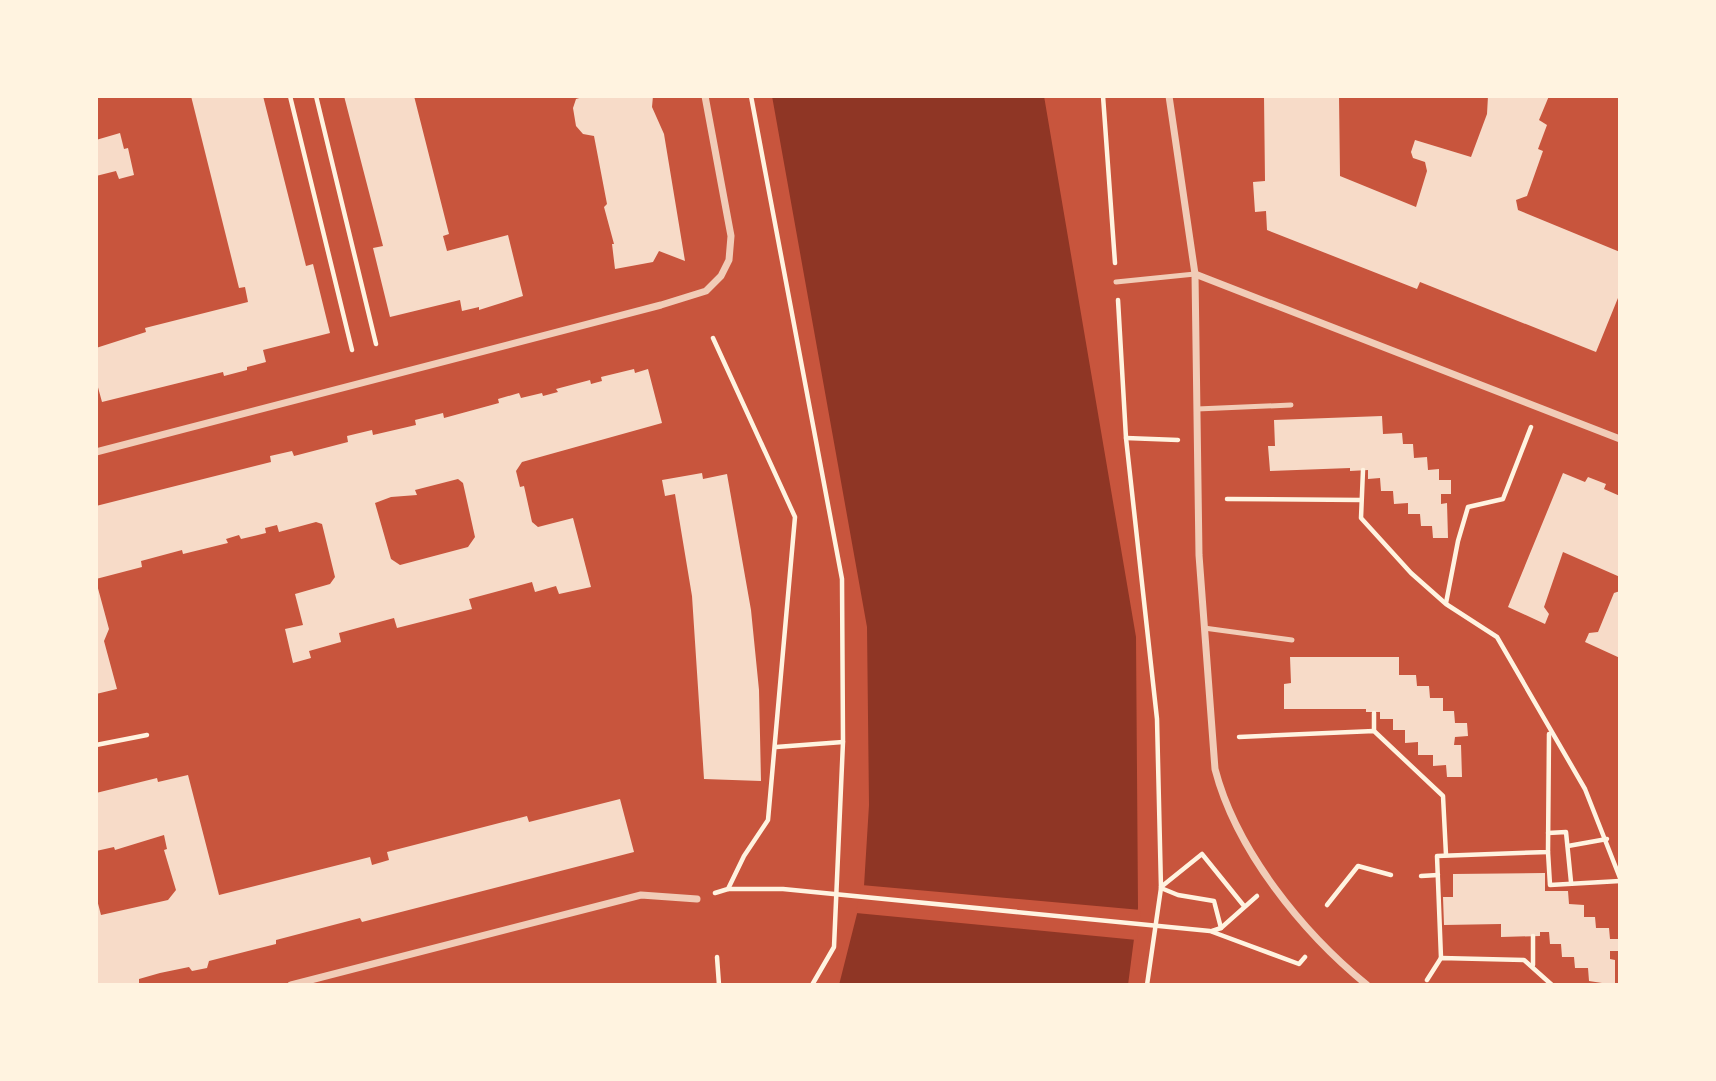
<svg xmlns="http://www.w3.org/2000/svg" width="1716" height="1081" viewBox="0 0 1716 1081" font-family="'DM Sans',sans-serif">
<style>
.water{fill:#8f3625}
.pier{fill:#c8553d}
.building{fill:#f7dbc8;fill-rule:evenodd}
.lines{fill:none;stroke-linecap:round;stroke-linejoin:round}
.path{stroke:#fff3e0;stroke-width:4.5}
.service{stroke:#f1ccb7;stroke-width:5}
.minor{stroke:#f1ccb7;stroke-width:7}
</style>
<rect width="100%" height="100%" fill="#c8553d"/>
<polygon class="water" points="772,96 1044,96 1136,637 1138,908 1128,985 839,985 864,886 869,805 867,627"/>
<polygon class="pier" points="861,885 1141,910 1137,940 856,913"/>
<g class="building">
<polygon points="191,96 263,96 306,266 313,264 330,333 263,350 266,362 247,367 247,370 224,376 223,372 102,402 96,380 96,348 146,332 145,328 248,302 245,287 239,288"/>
<polygon points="344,96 414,96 449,234 443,236 447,251 508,235 523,296 479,310 479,307 462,311 460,300 390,317 373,248 383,246"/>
<polygon points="586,96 653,96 652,107 664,134 685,261 659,251 653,262 615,269 612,244 614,244 604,207 607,204 594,136 583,134 576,126 573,108 576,99"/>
<polygon points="1264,96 1339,96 1340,176 1416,207 1427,171 1425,162 1413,158 1411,152 1415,140 1471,157 1487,114 1488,96 1549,96 1539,120 1547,125 1538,149 1543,151 1527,196 1516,200 1518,210 1620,252 1620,293 1596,352 1420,282 1417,289 1267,230 1266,211 1255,212 1253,182 1265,181"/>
<polygon points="120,133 124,149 128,148 134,175 119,179 116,171 96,176 96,140"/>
<path d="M634,369L635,373L648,369L662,423L522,462L516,471L520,487L524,486L532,522L538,527L573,518L591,587L559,594L556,586L535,592L532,582L469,599L472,609L397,628L394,618L339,633L341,642L309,651L311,658L293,663L285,629L303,625L295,594L330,584L335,577L322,524L316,522L279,532L277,525L265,528L266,533L241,539L239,535L226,539L228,543L183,554L182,550L141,561L142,567L96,579V506L271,462L270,456L292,451L294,456L348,442L347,436L372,430L373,435L416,425L415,420L443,413L444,418L499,403L498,399L519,393L521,398L542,393L543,396L558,392L556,389L590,380L591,384L602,381L601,377ZM458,479L463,483L475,537L468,547L400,565L391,559L375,503L391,497L417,495L415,490Z"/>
<polygon points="1382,416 1383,434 1402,433 1403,444 1413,444 1414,458 1427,457 1428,470 1439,469 1439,480 1451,480 1451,494 1441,494 1441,504 1447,503 1448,538 1433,538 1432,526 1421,526 1420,514 1408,514 1408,503 1394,504 1393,491 1381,491 1380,478 1368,479 1368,470 1350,471 1350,468 1270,471 1268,446 1275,446 1274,420"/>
<polygon points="702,473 703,479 727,474 751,610 759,690 761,781 704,779 692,596 675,494 665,496 662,480"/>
<polygon points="1563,473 1585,482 1588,477 1606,484 1604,489 1620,496 1620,577 1563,552 1544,607 1549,614 1545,624 1508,607"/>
<polygon points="96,581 109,629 104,641 117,689 96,694"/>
<polygon points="1620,591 1620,658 1585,642 1589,633 1598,632 1614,593"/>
<polygon points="1290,657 1399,657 1399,675 1416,675 1417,686 1429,686 1430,698 1443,698 1443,711 1454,711 1455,723 1467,723 1468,736 1455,737 1454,745 1461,745 1462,777 1447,777 1446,765 1433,766 1433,755 1418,755 1418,742 1405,743 1405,730 1393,730 1393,719 1380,719 1380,712 1366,712 1366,709 1284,709 1284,684 1291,683"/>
<polygon points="188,775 219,895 370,857 372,865 389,860 387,852 527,816 529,822 620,799 634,852 362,922 360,918 276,940 276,944 209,961 207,968 192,971 189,967 160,973 139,979 139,985 96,985 96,896 101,915 168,900 176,890 164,850 167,849 164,835 115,850 114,847 96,851 96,793 157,778 158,782"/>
<polygon points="1545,873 1545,891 1568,891 1569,904 1584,905 1584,917 1595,917 1596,928 1609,928 1610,939 1620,939 1620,951 1610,951 1610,959 1615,960 1615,985 1589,981 1588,968 1575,968 1574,957 1562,957 1561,944 1550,944 1549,932 1540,932 1540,936 1501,937 1501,924 1444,925 1443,897 1453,897 1453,874"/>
</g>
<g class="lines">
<g class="path">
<polyline points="290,96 352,350"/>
<polyline points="316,96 376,344"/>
<polyline points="751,96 842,579 843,742 834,947 812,985"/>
<polyline points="1103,96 1115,263"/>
<polyline points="1118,300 1126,438 1157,719 1161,888 1147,985"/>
<polyline points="713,338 795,517 768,820 744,856 728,889 715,893"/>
<polyline points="1126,438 1178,440"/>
<polyline points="1363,470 1361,518 1411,573 1446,604 1497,637 1585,789 1620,878"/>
<polyline points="1227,499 1361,500"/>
<polyline points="1446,603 1458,541 1468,507 1503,499 1531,427"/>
<polyline points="1374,713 1374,731"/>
<polyline points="1239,737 1374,731 1443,796 1446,855"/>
<polyline points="96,745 147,735"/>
<polyline points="776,747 843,742"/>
<polyline points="1548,833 1566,832 1571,882"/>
<polyline points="1568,846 1607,839"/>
<polyline points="1548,852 1550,885 1620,881"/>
<polyline points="1421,876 1438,875"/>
<polyline points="1161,887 1202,854 1244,906"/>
<polyline points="1161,888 1178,895 1214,901 1221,928"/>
<polyline points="728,889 783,889 1210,931 1299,964 1305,957"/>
<polyline points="1327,905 1358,866 1391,875"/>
<polyline points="1212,931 1221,928 1257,896"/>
<polyline points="1533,936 1533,965"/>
<polyline points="717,957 719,985"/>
<polyline points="1441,958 1437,856 1548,852 1549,734"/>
<polyline points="1427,980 1441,958 1524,960 1552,985"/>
</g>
<g class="service">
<polyline points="1116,282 1195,274"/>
<polyline points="1197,409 1291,405"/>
<polyline points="1204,628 1292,640"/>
</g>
<g class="minor">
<path d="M1169,96L1195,274L1199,555L1215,769C1236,850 1302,932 1367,985"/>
<polyline points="1195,274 1620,439"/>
<polyline points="96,452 661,305 706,291 721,276 729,260 731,236 705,96"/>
<polyline points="291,985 641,895 697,899"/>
</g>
</g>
<rect width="1716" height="1081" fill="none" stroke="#fff3e0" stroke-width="196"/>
</svg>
